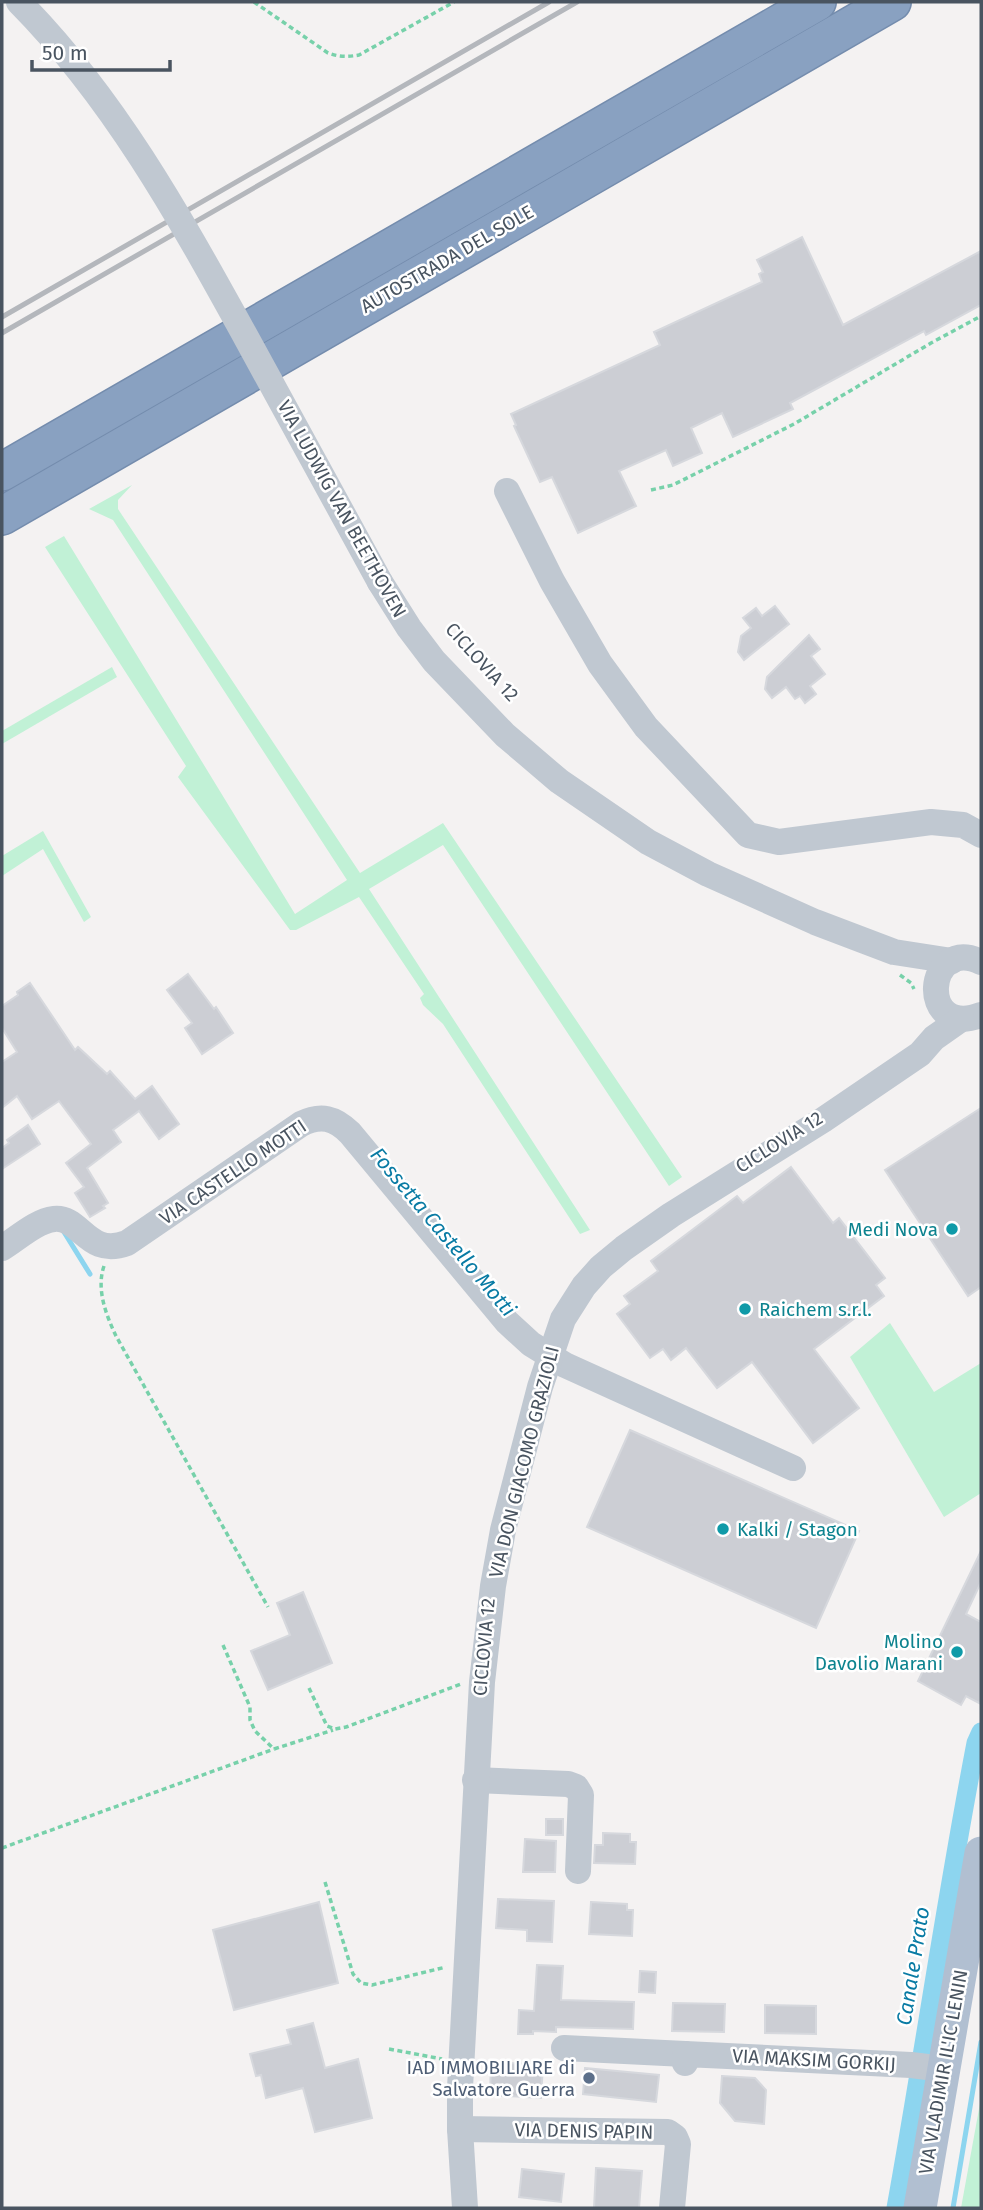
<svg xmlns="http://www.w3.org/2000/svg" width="983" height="2210" viewBox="0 0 983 2210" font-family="'Fira Sans',sans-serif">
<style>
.green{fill:#c1f1d6}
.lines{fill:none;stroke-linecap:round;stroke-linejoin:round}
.stream{stroke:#8dd5ef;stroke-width:5}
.canal{stroke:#8dd5ef;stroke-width:19}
.building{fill:#ccced4;stroke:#d6d8dd;stroke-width:2}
.highway-casing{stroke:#748cad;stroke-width:40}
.path{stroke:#77d1aa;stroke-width:3.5;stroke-dasharray:5 3.5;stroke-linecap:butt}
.minor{stroke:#c0c8d1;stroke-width:26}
.major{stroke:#b1bfd1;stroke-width:33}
.highway{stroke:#89a1c1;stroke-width:37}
.rail{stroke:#b4b7bc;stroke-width:5}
.minor-bridge{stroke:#c0c8d1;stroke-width:26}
.culture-dot{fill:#0f9aa8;stroke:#fff;stroke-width:2.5}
.service-dot{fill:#5c6f8a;stroke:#fff;stroke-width:2.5}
.labels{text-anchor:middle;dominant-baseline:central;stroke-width:5;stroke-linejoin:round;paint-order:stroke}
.street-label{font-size:19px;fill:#495460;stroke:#fff}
.culture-label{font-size:19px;fill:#0d838f;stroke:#fff;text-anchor:end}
.service-label{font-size:19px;fill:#4e5e75;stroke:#fff;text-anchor:end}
.water-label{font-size:21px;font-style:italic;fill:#097ba4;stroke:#fff}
</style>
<rect width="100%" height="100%" fill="#f4f2f2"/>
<g class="green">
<polygon points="132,485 118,500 118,509 360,873 443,823 682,1177 669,1186 443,845 369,889 590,1230 580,1234 443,1024 423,1005 420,998 424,994 359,897 296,930 290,930 178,777 186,766 45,547 64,536 295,914 347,880 113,520 89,509"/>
<polygon points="112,667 117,677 2,744 2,731"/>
<polygon points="43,831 91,917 84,922 43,849 2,876 2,856"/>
<polygon points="890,1323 934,1392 981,1363 981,1493 944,1517 850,1357"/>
<polygon points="981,2098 981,2208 961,2208"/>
</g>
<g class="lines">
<g class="stream">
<polyline points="64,1232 90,1274"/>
<polyline points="953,2208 981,2042"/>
</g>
<path class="canal" d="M896,2208C924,2053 946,1898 976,1743L981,1732"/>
</g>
<g class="building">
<polygon points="802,237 843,325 981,251 981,305 926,335 924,331 790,403 793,409 733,437 722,413 691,428 702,453 673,466 666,450 619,471 636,506 578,533 552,477 540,482 514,426 516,425 511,414 660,345 654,332 762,282 759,274 763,272 757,260"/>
<polygon points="775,606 789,624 744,660 738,652 741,636 751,628 743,618 756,608 762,616"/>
<polygon points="809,635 820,649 811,656 825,674 810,686 816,694 805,703 800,696 795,699 786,687 772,698 765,689 767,677"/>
<polygon points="188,974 214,1009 216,1007 233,1033 202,1054 185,1028 192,1023 167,990"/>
<polygon points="30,983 75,1050 78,1047 107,1074 110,1071 135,1099 152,1086 179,1124 159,1139 139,1111 113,1130 121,1142 87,1168 108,1203 103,1206 105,1208 90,1217 75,1193 84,1187 66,1163 91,1144 59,1101 32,1119 17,1096 2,1108 2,1062 17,1052 2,1028 2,1006 18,995 17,992"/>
<polygon points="981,1108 981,1287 968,1296 885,1170"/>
<polygon points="28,1125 40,1144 2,1169 2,1148 9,1143 7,1140"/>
<polygon points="791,1167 833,1223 839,1218 885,1278 876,1285 884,1296 814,1349 859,1408 813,1443 752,1362 717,1388 686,1348 671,1360 663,1349 650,1358 617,1314 630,1304 624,1296 658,1271 651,1261 737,1196 743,1203"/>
<polygon points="630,1430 859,1531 816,1628 587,1527"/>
<polygon points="981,1551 981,1582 966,1614 981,1622 981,1704 966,1696 961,1705 918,1681"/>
<polygon points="303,1592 332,1663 268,1690 251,1651 290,1635 277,1603"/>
<rect x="546" y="1819" width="17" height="16"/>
<polygon points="603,1833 630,1834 630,1842 636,1842 635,1864 594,1863 595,1845 603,1845"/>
<polygon points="525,1839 556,1841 555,1872 523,1872"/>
<polygon points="498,1899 554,1901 552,1942 527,1941 527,1930 496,1928"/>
<polygon points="319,1902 338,1983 234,2010 213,1930"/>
<polygon points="591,1902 627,1904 627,1910 633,1910 632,1936 589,1934"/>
<polygon points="537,1965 563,1966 561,2000 634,2002 633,2029 556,2027 556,2032 533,2031 533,2034 518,2034 519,2010 534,2011"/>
<polygon points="640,1971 656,1972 655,1993 639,1992"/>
<polygon points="673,2003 725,2004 724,2032 672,2031"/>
<polygon points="765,2005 816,2006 816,2034 765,2033"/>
<polygon points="313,2023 325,2068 358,2059 372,2118 315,2132 303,2088 266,2098 261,2075 256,2076 250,2054 291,2044 287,2030"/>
<polygon points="491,2062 543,2065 541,2098 490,2095"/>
<polygon points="585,2068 659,2075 656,2102 583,2094"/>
<polygon points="722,2076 755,2078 766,2090 764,2124 735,2121 720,2103"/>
<polygon points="596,2168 642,2171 639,2208 594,2208"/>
<polygon points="522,2169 564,2174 561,2202 519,2197"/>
</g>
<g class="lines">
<defs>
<g id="highway">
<polyline points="2,472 817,2"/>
<polyline points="2,516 892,2"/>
</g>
</defs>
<use href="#highway" class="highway-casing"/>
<g class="path">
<path d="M254,2L328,53C339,57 348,57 359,55L454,2"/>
<polyline points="651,490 673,485 794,424 931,343 981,316"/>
<polyline points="900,975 911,983 914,989"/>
<path d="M104,1266C96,1289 106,1315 116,1336L268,1607"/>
<polyline points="223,1645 250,1707 250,1720 255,1731 274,1749 333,1730"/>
<polyline points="309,1688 327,1726 335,1729 346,1727 461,1684"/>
<polyline points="2,1848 274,1749"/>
<polyline points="325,1882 353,1974 361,1983 372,1985 446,1967"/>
<polyline points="389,2049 442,2059"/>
</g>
<g class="minor">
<polyline points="507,491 552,581 600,664 646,727 748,835 779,842 931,822 963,825 981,835"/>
<polyline points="380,582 409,628 434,661 505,735 559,781 648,842 708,874 815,922 894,952 952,961"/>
<path d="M981,962C925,935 917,1039 981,1015"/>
<path d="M2,1248C17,1239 36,1221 54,1219C81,1216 87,1258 127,1243L301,1124C321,1114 335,1118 350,1133L507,1322L531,1344L565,1365L793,1468"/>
<polyline points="475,1780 568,1784 576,1787 581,1795 578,1871"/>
<polyline points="564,2048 685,2054"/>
<polyline points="685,2063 685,2054 911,2065 944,2069"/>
<polyline points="460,2129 668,2132 675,2137 678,2144 672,2208"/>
<polyline points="465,2208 460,2129 460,2088 482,1682 493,1586 503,1530 540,1387 563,1319 584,1286 601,1267 624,1248 671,1215 823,1120 920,1054 934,1038 961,1019"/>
</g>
<polyline class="major" points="920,2208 981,1853"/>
<use href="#highway" class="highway"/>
<g class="rail">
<polyline points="2,317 549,2"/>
<polyline points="2,333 577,2"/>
</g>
<path class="minor-bridge" d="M19,2C113,97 178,214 242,330C288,414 334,498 380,582"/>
</g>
<g class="culture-dot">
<circle cx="952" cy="1229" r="7"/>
<circle cx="745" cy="1309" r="7"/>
<circle cx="723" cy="1529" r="7"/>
<circle cx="957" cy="1652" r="7"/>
</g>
<circle class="service-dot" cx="589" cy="2078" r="7"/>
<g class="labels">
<g class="street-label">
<text transform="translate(447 259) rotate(-30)">AUTOSTRADA DEL SOLE</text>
<text transform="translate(342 509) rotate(61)">VIA LUDWIG VAN BEETHOVEN</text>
<text transform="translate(482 662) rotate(48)">CICLOVIA 12</text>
<text transform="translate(779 1142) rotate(-32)">CICLOVIA 12</text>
<text transform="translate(233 1172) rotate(-34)">VIA CASTELLO MOTTI</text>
<text transform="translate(524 1462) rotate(-76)">VIA DON GIACOMO GRAZIOLI</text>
<text transform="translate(484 1647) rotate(-85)">CICLOVIA 12</text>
<text transform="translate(814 2060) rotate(3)">VIA MAKSIM GORKIJ</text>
<text transform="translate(943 2072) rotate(-80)">VIA VLADIMIR IL'IC LENIN</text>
<text transform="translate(584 2131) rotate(1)">VIA DENIS PAPIN</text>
</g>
<g class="culture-label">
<text x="938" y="1229">Medi Nova</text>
<text x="759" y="1309" text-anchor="start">Raichem s.r.l.</text>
<text x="737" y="1529" text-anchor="start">Kalki / Stagon</text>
<text x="943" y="1641">Molino<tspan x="943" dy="22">Davolio Marani</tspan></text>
</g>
<g class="service-label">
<text x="575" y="2067">IAD IMMOBILIARE di<tspan x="575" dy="22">Salvatore Guerra</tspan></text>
</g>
<g class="water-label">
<text transform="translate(443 1232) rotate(50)">Fossetta Castello Motti</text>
<text transform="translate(913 1966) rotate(-81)">Canale Prato</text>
</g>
</g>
<rect width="983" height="2210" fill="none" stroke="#495460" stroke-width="7"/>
<path d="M32 60v10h138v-10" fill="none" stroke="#495460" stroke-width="3.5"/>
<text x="42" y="60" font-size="21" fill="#495460" stroke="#ffffff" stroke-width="5" paint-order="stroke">50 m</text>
</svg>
